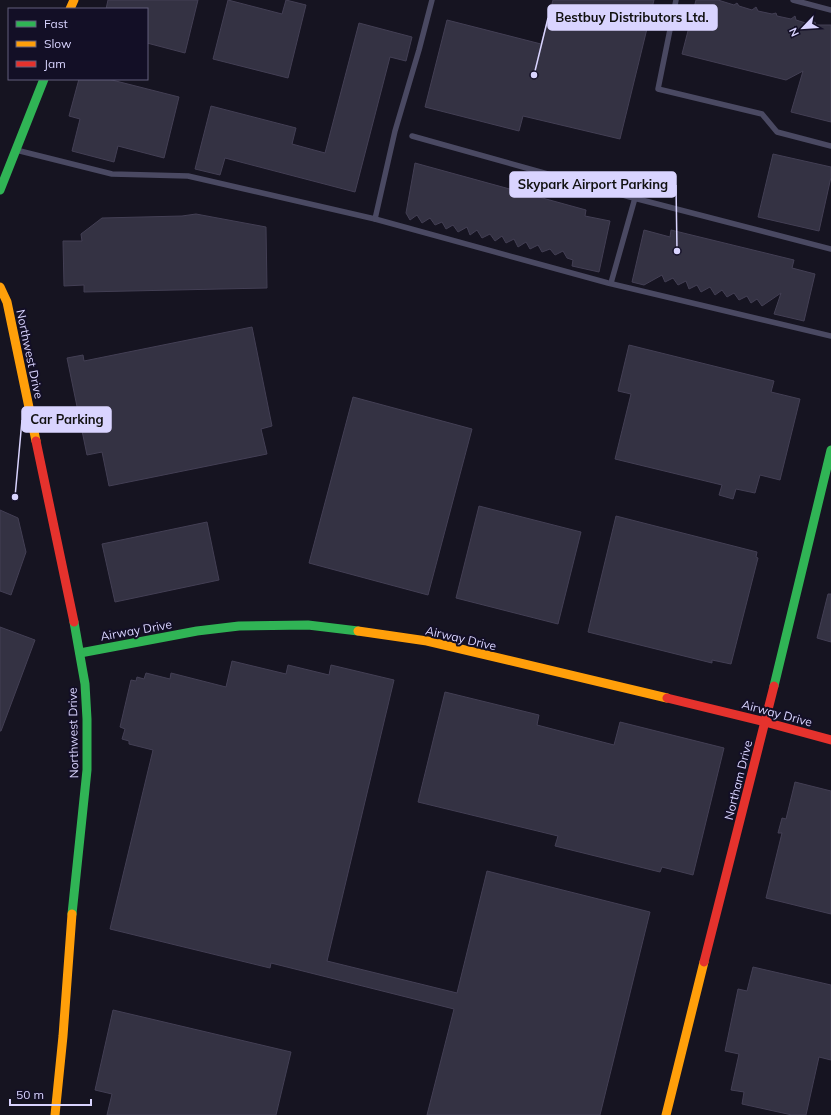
<svg xmlns="http://www.w3.org/2000/svg" width="831" height="1115" viewBox="0 0 831 1115" font-family="Mulish,sans-serif">
<style>
.building{fill:#343243;stroke:#433f54}
.lines{fill:none;stroke-linecap:round;stroke-linejoin:round}
.lane{stroke:#4a4962;stroke-width:5.5}
.fast{stroke:#30b455;stroke-width:9}
.slow{stroke:#ff9f0a;stroke-width:9}
.jam{stroke:#e5322d;stroke-width:9}
.labels{text-anchor:middle;dominant-baseline:central;stroke-width:4;stroke-linejoin:round;paint-order:stroke}
.street-label{font-size:12px;fill:#d9d4ff;stroke:#130f26}
.leader{fill:none;stroke:#d9d4ff;stroke-width:1.5}
.callout-dot{fill:#d9d4ff;stroke:#130f26;stroke-width:1.5}
.callout{fill:#d9d4ff;stroke:#d9d4ff;stroke-width:1.5}
.callout-label{font-size:13px;text-anchor:middle;font-weight:bold;fill:#111}
</style>
<rect width="100%" height="100%" fill="#161421"/>
<g class="building">
<polygon points="108,0 198,0 185,53 147,43 147,9 106,9"/>
<polygon points="228,0 282,14 286,0 306,5 288,78 213,59"/>
<polygon points="553,0 654,0 620,139 523,116 519,131 425,107 447,20 541,44"/>
<polygon points="696,0 718,0 734,5 737,3 739,6 752,10 756,7 758,11 772,14 776,13 777,16 791,19 795,16 796,20 809,24 815,22 816,25 831,25 831,122 791,112 803,71 786,80 682,54"/>
<polygon points="359,23 412,37 406,61 390,57 355,192 225,158 220,175 195,169 211,106 296,128 292,144 325,153"/>
<polygon points="79,79 108,79 179,97 164,158 118,146 114,162 72,151 80,119 69,116"/>
<polygon points="773,154 831,167 831,177 819,231 758,217"/>
<polygon points="415,163 586,210 585,216 610,221 599,272 572,266 573,260 567,258 563,251 555,255 550,249 542,252 538,245 530,249 526,242 518,247 514,239 506,243 502,236 495,241 490,234 482,238 477,230 470,235 467,227 458,232 453,225 446,229 442,222 435,225 430,218 422,223 417,215 410,220 406,213"/>
<polygon points="196,214 266,227 267,288 84,292 84,285 64,286 63,241 82,241 81,234 102,218 182,216"/>
<polygon points="644,230 670,237 671,230 794,260 792,268 815,274 804,321 774,314 781,293 762,306 757,299 751,303 747,296 739,300 734,293 727,297 722,290 715,295 710,287 701,292 697,285 689,289 686,281 678,285 673,278 665,282 662,275 644,285 632,282"/>
<polygon points="252,327 272,426 261,429 267,454 109,486 102,452 87,455 67,358 83,355 84,361"/>
<polygon points="629,345 774,381 771,392 800,399 780,480 760,475 755,493 736,489 733,499 719,495 722,485 615,459 631,394 618,391"/>
<polygon points="353,397 472,429 428,595 309,563"/>
<polygon points="479,506 581,532 558,624 456,598"/>
<polygon points="0,510 18,518 26,552 11,595 0,591"/>
<polygon points="616,516 757,552 756,557 758,558 731,664 712,660 712,663 588,632"/>
<polygon points="207,522 219,580 115,602 102,544"/>
<polygon points="828,594 831,594 831,642 817,638"/>
<polygon points="0,627 35,640 1,731 0,731"/>
<polygon points="232,661 286,674 288,665 329,675 331,665 394,680 327,961 457,993 487,871 650,912 600,1115 427,1115 454,1009 271,963 270,968 110,929 153,750 129,744 129,741 122,739 125,729 120,727 131,680 136,681 137,677 144,679 146,673 170,679 171,673 226,687"/>
<polygon points="445,692 539,715 537,725 614,745 620,722 724,748 693,875 662,867 660,872 555,846 558,836 418,802"/>
<polygon points="795,782 831,791 831,914 766,898 782,833 778,833 782,818 786,819"/>
<polygon points="753,967 831,985 831,1060 819,1057 806,1115 792,1115 742,1104 744,1092 731,1090 739,1054 725,1051 738,989 747,991"/>
<polygon points="113,1010 291,1052 276,1115 107,1115 112,1094 95,1090"/>
</g>
<g class="lines">
<g class="lane">
<polyline points="676,0 658,89 762,114 777,132 831,146"/>
<polyline points="793,0 831,10"/>
<polyline points="412,136 630,197 831,249"/>
<polyline points="16,150 112,174 188,176 375,219 395,131 419,50 432,0"/>
<polyline points="375,219 608,283 831,336"/>
<polyline points="611,283 635,198"/>
</g>
<g class="fast">
<polyline points="0,190 44,79"/>
<polyline points="80,653 197,631 239,626 308,625 358,631"/>
<polyline points="774,686 831,450"/>
<polyline points="72,914 87,770 87,719 85,684 74,622"/>
</g>
<g class="slow">
<polyline points="70,9 74,0"/>
<polyline points="0,287 7,302 36,441"/>
<polyline points="358,631 427,641 667,698"/>
<polyline points="55,1115 63,1036 72,914"/>
<polyline points="666,1115 704,962"/>
</g>
<g class="jam">
<polyline points="36,441 74,622"/>
<polyline points="667,698 765,722 831,740"/>
<polyline points="704,962 774,686"/>
</g>
</g>
<g class="labels">
<g class="street-label">
<text transform="translate(30 354) rotate(78)">Northwest Drive</text>
<text transform="translate(136 630) rotate(-10)">Airway Drive</text>
<text transform="translate(461 638) rotate(13)">Airway Drive</text>
<text transform="translate(777 713) rotate(15)">Airway Drive</text>
<text transform="translate(73 733) rotate(-91)">Northwest Drive</text>
<text transform="translate(738 780) rotate(-76)">Northam Drive</text>
</g>
</g>
<path class="leader" d="M534 75L548 18M677 251L676 185M15 497L22 420"/>
<g class="callout-dot">
<circle cx="534" cy="75" r="4"/>
<circle cx="677" cy="251" r="4"/>
<circle cx="15" cy="497" r="4"/>
</g>
<g class="callout">
<rect x="548" y="5" width="169" height="25" rx="4"/>
<rect x="510" y="172" width="166" height="25" rx="4"/>
<rect x="22" y="407" width="89" height="25" rx="4"/>
</g>
<g class="callout-label">
<text x="632" y="22">Bestbuy Distributors Ltd.</text>
<text x="593" y="189">Skypark Airport Parking</text>
<text x="67" y="424">Car Parking</text>
</g>
<rect x="8" y="8" width="140" height="72" fill="#130f26" stroke="#625e7d"/>
<rect x="16" y="21" width="20" height="6" fill="#30b455" stroke="#625e7d"/>
<text x="44" y="28" font-size="12" fill="#d9d4ff">Fast</text>
<rect x="16" y="41" width="20" height="6" fill="#ff9f0a" stroke="#625e7d"/>
<text x="44" y="48" font-size="12" fill="#d9d4ff">Slow</text>
<rect x="16" y="61" width="20" height="6" fill="#e5322d" stroke="#625e7d"/>
<text x="44" y="68" font-size="12" fill="#d9d4ff">Jam</text>
<g transform="translate(803 28) rotate(245)" stroke="#130f26" stroke-width="3" paint-order="stroke">
<path d="M0-3L7 15L0 10L-7 15Z" fill="#d9d4ff"/>
<text y="-6" font-size="11" font-weight="bold" text-anchor="middle" fill="#d9d4ff">N</text>
</g>
<path d="M10 1099v6h81v-6" fill="none" stroke="#d9d4ff" stroke-width="2"/>
<text x="16" y="1099" font-size="12" fill="#d9d4ff" stroke="#130f26" stroke-width="3" paint-order="stroke">50 m</text>
</svg>
